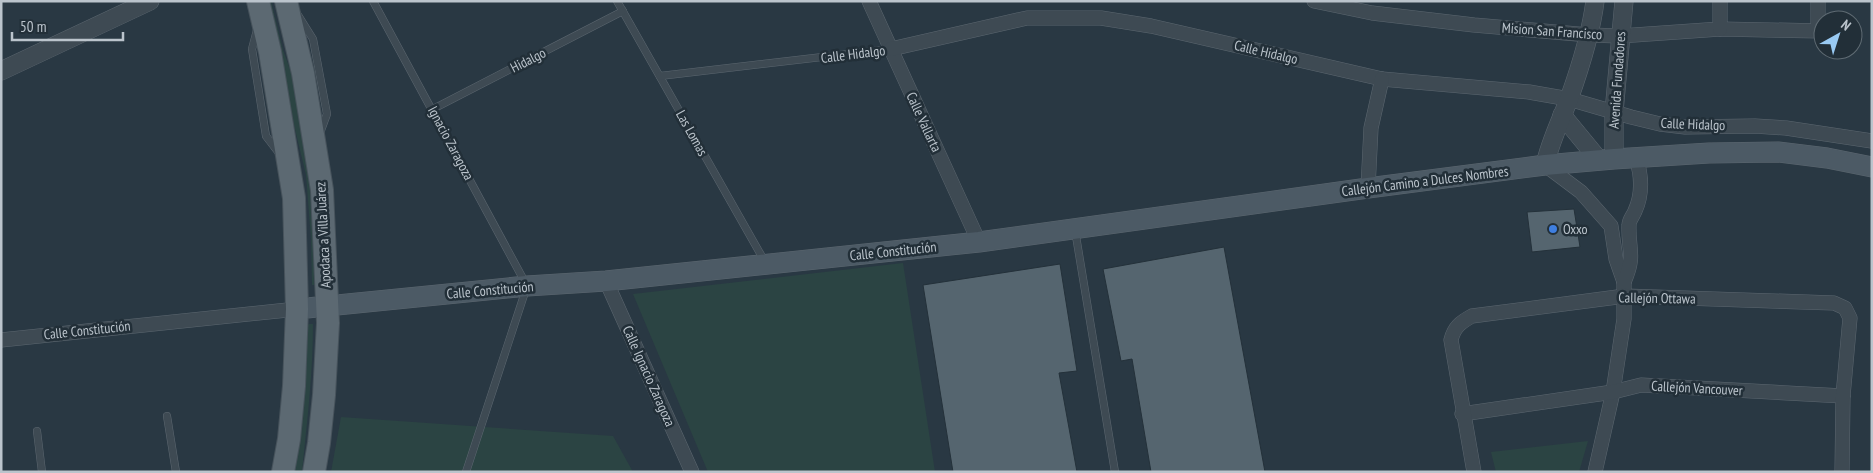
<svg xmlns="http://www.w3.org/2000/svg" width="1873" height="473" viewBox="0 0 1873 473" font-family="'PT Sans Narrow',sans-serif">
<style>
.green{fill:#2b4443}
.building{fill:#55656f;stroke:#24313a}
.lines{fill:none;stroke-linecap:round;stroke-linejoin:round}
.service-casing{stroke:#5c6770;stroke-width:8}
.minor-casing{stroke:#5c6770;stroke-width:15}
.tertiary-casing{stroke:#5c6770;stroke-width:19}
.secondary-casing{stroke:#5c6770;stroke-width:21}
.primary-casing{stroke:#47535c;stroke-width:24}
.service{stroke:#3e4a53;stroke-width:7}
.minor{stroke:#3e4a53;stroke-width:14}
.tertiary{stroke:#3e4a53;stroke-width:18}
.secondary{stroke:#4c5a65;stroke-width:20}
.primary{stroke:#5c6972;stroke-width:22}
.shop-dot{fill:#3f7fe0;stroke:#222f38;stroke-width:2}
.labels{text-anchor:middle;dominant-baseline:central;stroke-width:5;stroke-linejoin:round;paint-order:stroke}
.street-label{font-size:14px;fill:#bbc4cc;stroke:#222f38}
.poi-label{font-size:14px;fill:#bbc4cc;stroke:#222f38;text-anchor:start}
</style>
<rect width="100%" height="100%" fill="#293843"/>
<g class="green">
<polygon points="268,1 271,1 283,50 295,83 310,184 313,220 315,285 312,285 311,239 306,175 294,125 282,60"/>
<polygon points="903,263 935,472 708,472 633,294"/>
<path d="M309,324H313C313,374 307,422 302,472H292L307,326Z"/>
<polygon points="341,417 613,436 633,472 331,472"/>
<polygon points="1588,441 1579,472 1496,472 1491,452"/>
</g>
<g class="building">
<polygon points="1574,209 1580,247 1532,252 1527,212"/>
<polygon points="1224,247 1265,472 1151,472 1132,359 1121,361 1103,269"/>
<polygon points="1060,264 1077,371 1059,373 1077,472 953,472 923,285"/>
</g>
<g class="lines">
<defs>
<g id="service">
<polyline points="373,1 527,286 466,472"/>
<polyline points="617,1 765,262"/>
<polyline points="298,15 313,39 327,114 320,133"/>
<polyline points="257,30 252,49 266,136 279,153"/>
<polyline points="660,76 891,49"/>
<polyline points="433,109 623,11"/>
<polyline points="1075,230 1115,472"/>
<polyline points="167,416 176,472"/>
<polyline points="37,431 42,472"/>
</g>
<g id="minor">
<polyline points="869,1 979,242"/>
<polyline points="1314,1 1372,13 1474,25 1589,35 1620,36 1720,29 1823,31"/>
<polyline points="1720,1 1720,29"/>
<polyline points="1818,31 1818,1"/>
<polyline points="891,49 1027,18 1101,18 1151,26 1382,79 1529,92 1569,99 1631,117 1660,124 1685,127 1755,126 1786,128 1872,141"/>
<polyline points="1545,165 1581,192 1611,226 1616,259 1624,282 1624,319 1613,392 1595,472"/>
<polyline points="1368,188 1371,128 1382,79"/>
<polyline points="606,281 692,472"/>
<path d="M1624,282C1636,255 1628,250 1629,225C1629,220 1633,216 1635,211C1643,193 1642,176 1636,158"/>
<polyline points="1,340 297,309"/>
<polyline points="1462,414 1613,392 1641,385 1843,396"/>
<path d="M1474,472L1451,340C1454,327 1461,322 1472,316L1625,296L1834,303L1845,308L1850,318L1843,396L1842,472"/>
</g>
<g id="tertiary">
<polyline points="1,71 150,1"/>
<polyline points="1562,115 1599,160"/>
<polyline points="1614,159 1614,112 1624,1"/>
<path d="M1545,165C1550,142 1560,122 1569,99C1580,68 1591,34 1595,1"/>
</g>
<polyline id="secondary" points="297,309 527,286 606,281 979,242 1368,188 1545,165 1614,159 1709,153 1778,152 1827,158 1872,167"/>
<g id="primary">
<polyline points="258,1 270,52 294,198 297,309 294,386 289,439 283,472"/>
<polyline points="286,1 303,73 322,190 328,323 324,395 319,443 314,472"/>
</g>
</defs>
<use href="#service" class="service-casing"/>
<use href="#minor" class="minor-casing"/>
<use href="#tertiary" class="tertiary-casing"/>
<use href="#secondary" class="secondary-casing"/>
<use href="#primary" class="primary-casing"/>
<use href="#service" class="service"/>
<use href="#minor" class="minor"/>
<use href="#tertiary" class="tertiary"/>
<use href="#secondary" class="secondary"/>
<use href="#primary" class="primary"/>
</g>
<circle class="shop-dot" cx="1553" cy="229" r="5"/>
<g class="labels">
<g class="street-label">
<text transform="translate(1552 31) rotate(4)">Mision San Francisco</text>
<text transform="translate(1266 52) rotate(13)">Calle Hidalgo</text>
<text transform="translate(853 54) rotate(-7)">Calle Hidalgo</text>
<text transform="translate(528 60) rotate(-27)">Hidalgo</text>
<text transform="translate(1617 80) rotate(-86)">Avenida Fundadores</text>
<text transform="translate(924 122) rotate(65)">Calle Vallarta</text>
<text transform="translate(1693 124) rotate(2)">Calle Hidalgo</text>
<text transform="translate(692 133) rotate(61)">Las Lomas</text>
<text transform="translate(451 143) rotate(62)">Ignacio Zaragoza</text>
<text transform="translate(1425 181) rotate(-7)">Callejón Camino a Dulces Nombres</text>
<text transform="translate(323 235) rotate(-93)">Apodaca a Villa Juárez</text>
<text transform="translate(893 251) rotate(-6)">Calle Constitución</text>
<text transform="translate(490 290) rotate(-5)">Calle Constitución</text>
<text transform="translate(1657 298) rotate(1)">Callejón Ottawa</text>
<text transform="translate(87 330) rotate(-6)">Calle Constitución</text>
<text transform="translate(649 376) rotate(66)">Calle Ignacio Zaragoza</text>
<text transform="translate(1697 388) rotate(3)">Callejón Vancouver</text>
</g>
<g class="poi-label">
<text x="1563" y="229">Oxxo</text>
</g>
</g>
<rect width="1873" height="473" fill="none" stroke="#bbc4cc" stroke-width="5"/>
<g transform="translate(1838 35) rotate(39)"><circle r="24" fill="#222f38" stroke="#5f6b73"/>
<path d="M0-4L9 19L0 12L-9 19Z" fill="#99caf3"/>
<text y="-8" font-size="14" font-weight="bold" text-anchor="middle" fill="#bbc4cc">N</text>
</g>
<path d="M12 32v8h111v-8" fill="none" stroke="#bbc4cc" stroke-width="2.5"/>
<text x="20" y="32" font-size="15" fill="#bbc4cc" stroke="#222f38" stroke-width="4" paint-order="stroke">50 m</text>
</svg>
